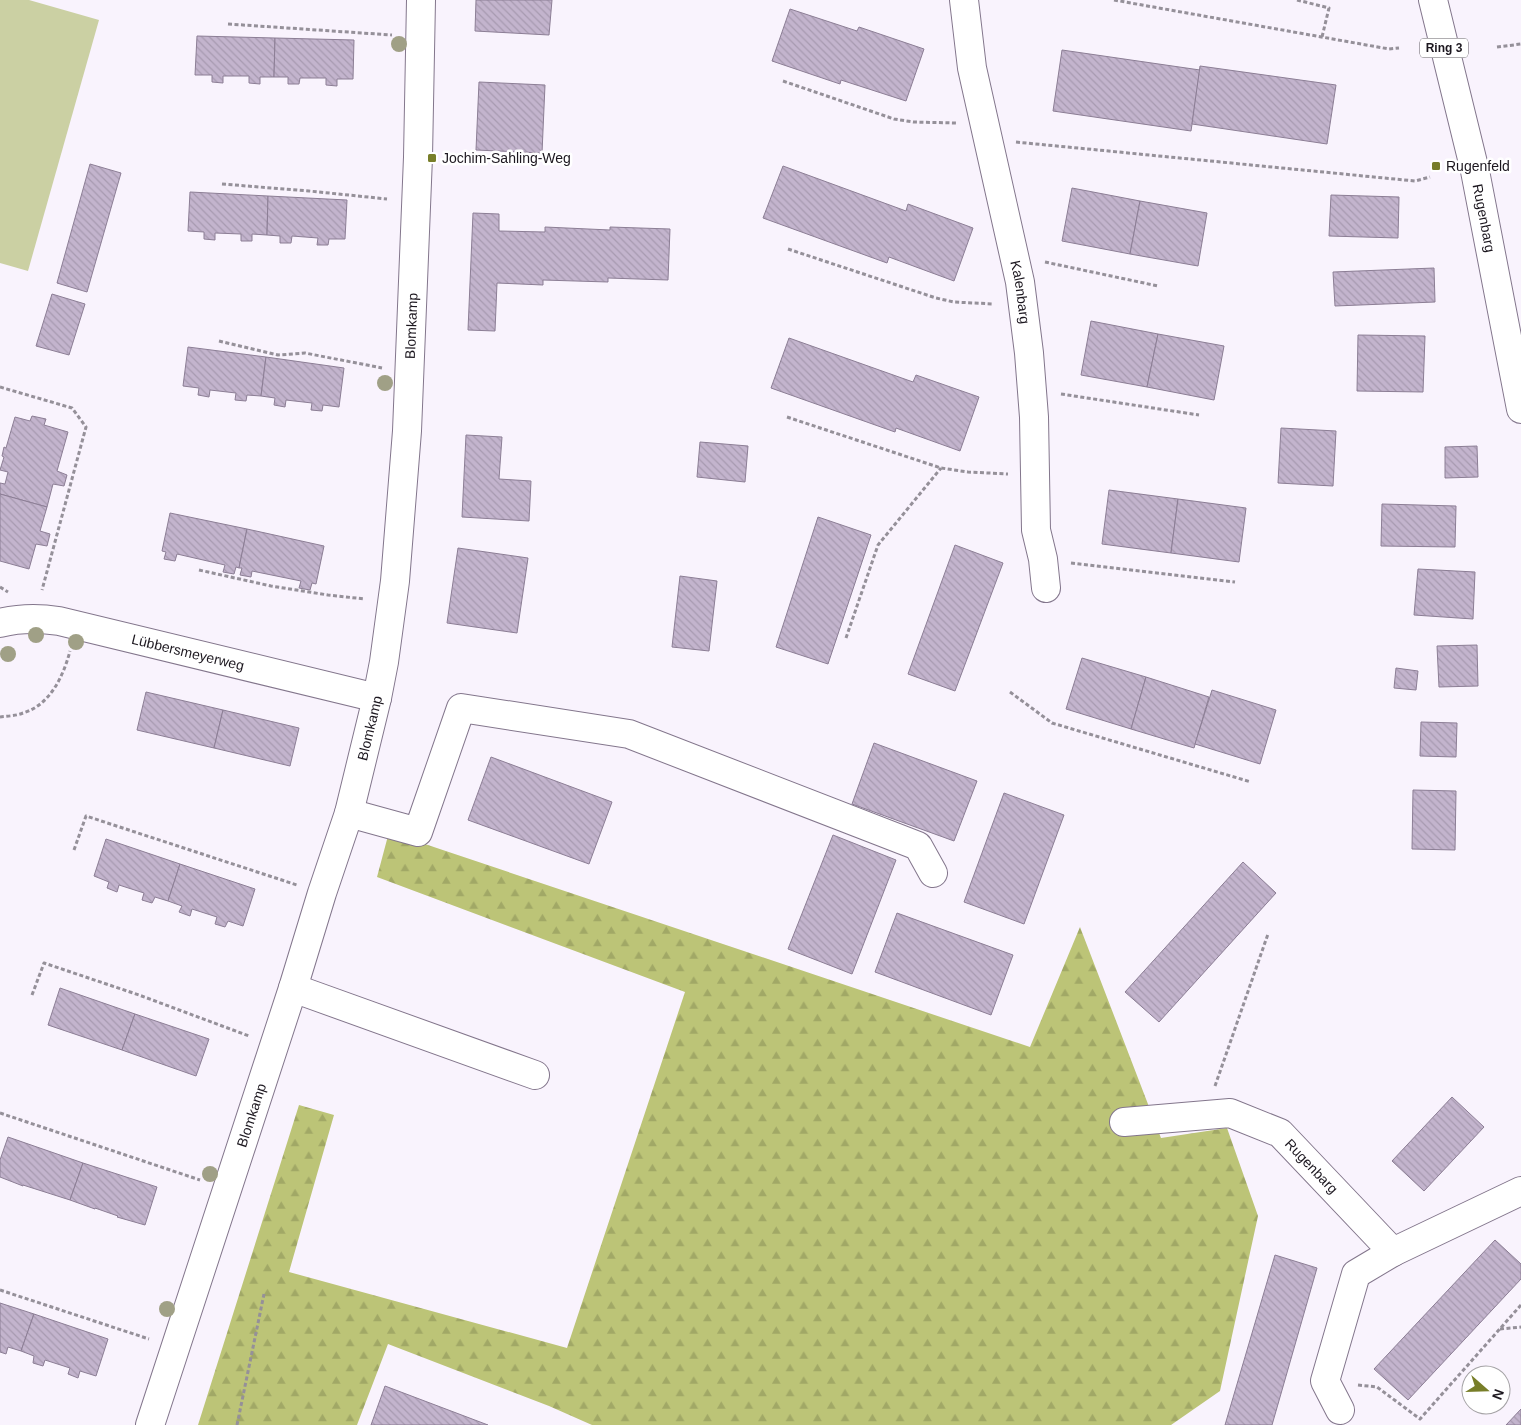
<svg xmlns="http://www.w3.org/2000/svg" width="1521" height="1425" viewBox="0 0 1521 1425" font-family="Helvetica,sans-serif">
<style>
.grass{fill:#cbd0a3}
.forest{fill:url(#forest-firs)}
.building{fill:url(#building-back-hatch);stroke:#8c7e95}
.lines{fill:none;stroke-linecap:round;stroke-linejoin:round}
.minor-casing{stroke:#83768c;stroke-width:30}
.major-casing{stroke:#83768c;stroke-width:30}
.path{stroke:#959099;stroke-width:3;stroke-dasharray:4 2.5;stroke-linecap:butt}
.minor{stroke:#fff;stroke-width:28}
.major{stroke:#fff;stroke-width:28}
.tree{fill:#a0a086}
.poi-dot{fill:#787e29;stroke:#fff;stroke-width:2}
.labels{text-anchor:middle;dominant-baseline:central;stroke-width:5;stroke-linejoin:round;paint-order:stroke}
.shield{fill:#fff;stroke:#605d62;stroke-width:1}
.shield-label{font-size:12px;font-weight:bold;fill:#1c171f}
.poi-label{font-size:14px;fill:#1c171f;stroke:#fff;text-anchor:start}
.street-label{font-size:14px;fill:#1c171f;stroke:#fff}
</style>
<defs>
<pattern id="forest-firs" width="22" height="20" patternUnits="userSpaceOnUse" patternTransform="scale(1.25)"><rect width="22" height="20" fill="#bcc477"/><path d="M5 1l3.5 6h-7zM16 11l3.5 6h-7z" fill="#a1a866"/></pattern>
<pattern id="building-back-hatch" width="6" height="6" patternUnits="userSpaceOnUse" patternTransform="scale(1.25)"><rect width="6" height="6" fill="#c3b4cd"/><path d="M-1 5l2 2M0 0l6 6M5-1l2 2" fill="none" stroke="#a79ab0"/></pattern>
</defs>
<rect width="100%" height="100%" fill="#f9f3fd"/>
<polygon class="grass" points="0,0 29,0 99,20 28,271 0,263"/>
<polygon class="forest" points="389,832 1030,1047 1080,927 1161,1138 1227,1128 1258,1216 1220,1391 1171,1425 592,1425 549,1406 388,1344 357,1425 198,1425 299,1105 334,1115 289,1272 567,1348 685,992 377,877"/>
<g class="building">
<polygon points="476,0 552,0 549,35 475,31"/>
<polygon points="790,9 857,31 859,27 924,49 906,101 841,80 840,84 772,61"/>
<polygon points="197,36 275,38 274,77 260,77 260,84 249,83 249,76 223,76 223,83 212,82 212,75 195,75"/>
<polygon points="275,38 354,40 353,79 337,79 337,86 326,85 326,78 300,78 299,84 288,84 288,77 274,77"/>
<polygon points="1062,50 1200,70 1191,131 1053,111"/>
<polygon points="1200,66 1336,85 1327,144 1192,124"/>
<polygon points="479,82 545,85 542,153 476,150"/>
<polygon points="90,164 121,173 87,292 57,283"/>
<polygon points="783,166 906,211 908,204 973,228 954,281 889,257 887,263 763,218"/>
<polygon points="1072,188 1140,201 1130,254 1062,241"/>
<polygon points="190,192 268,196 267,235 252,234 252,241 241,241 241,234 215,233 215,240 204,239 204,232 188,231"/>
<polygon points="1331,195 1399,197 1398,238 1329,236"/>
<polygon points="268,196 347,200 345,239 329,239 328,245 317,245 318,238 292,236 291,243 280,243 280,236 267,235"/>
<polygon points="1140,201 1207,213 1198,266 1130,254"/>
<polygon points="473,213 499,214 499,231 545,232 545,227 610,230 610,227 670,229 668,280 608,278 608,282 543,280 543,285 497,283 495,331 468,330"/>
<polygon points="1434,268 1435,302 1335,306 1333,272"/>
<polygon points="52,294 85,304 69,355 36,346"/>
<polygon points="1091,321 1158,334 1147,387 1081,375"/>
<polygon points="1158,334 1224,346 1214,400 1147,387"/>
<polygon points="1358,335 1425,336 1423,392 1357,391"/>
<polygon points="789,338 913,382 916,375 979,397 960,451 896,428 895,432 771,388"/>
<polygon points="188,347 266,357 261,396 247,395 246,401 235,400 236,393 210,390 209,397 198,395 199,388 183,386"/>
<polygon points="266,357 344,368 339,407 323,405 322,411 311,410 312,403 286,400 285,407 274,405 275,398 261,396"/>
<polygon points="32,416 46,419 44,425 68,432 57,471 67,475 64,486 53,484 47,507 0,494 0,483 5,484 8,472 0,470 4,457 2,456 4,447 6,448 15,417 30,421"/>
<polygon points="1281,428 1336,431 1333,486 1278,483"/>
<polygon points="466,435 502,437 499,479 531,481 529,521 462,517"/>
<polygon points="700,442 748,446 745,482 697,477"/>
<polygon points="1477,446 1478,477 1445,478 1445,447"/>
<polygon points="1109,490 1178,499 1171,553 1102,544"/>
<polygon points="0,494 47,507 40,531 50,534 47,546 36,544 29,569 0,561"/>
<polygon points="1178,499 1246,508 1239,562 1171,553"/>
<polygon points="1382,504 1456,506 1455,547 1381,546"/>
<polygon points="170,513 247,529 239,568 236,567 234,574 223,572 225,565 177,554 175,561 164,559 166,552 162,551"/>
<polygon points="818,517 871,535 828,664 776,647"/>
<polygon points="247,529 324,546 316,584 312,583 310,590 299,588 301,581 252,571 251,577 240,575 242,568 239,568"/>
<polygon points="955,545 1003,563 955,691 908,674"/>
<polygon points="458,548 528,558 517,633 447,623"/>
<polygon points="1418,569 1475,572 1473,619 1414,615"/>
<polygon points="680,576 717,581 709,651 672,647"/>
<polygon points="1477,645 1478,686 1439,687 1437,646"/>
<polygon points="1082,658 1146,677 1131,729 1066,709"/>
<polygon points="1396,668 1418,671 1416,690 1394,688"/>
<polygon points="1146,677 1209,697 1194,748 1131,729"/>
<polygon points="1212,690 1276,710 1260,764 1195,744"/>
<polygon points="146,692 223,710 214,748 137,730"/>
<polygon points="223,710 299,728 290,766 214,748"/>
<polygon points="1421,722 1457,723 1456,757 1420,756"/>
<polygon points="874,743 977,781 954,841 852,804"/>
<polygon points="491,757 612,802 589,864 468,820"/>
<polygon points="1413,790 1456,791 1455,850 1412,849"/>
<polygon points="1004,793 1064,815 1024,924 964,902"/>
<polygon points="833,835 896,860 852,974 788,949"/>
<polygon points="106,839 180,864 168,901 155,897 152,903 142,900 144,893 119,885 117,892 107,888 109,882 94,876"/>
<polygon points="1243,862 1276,893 1159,1022 1125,992"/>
<polygon points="180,864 255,889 243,926 228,921 225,927 215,924 217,917 192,909 190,916 179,912 182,906 168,901"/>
<polygon points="897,913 1013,955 991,1015 875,972"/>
<polygon points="60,988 135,1014 122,1050 48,1025"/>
<polygon points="135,1014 209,1039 196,1076 122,1050"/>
<polygon points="1452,1097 1484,1127 1424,1191 1392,1161"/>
<polygon points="8,1137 83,1163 70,1200 23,1185 23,1186 0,1177 0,1160"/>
<polygon points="83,1163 157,1187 145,1225 117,1217 118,1216 95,1208 95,1209 70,1200"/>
<polygon points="1495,1240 1521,1264 1521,1279 1408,1400 1374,1369"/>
<polygon points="1275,1255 1317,1268 1272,1425 1225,1425"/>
<polygon points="0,1303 34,1314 21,1351 8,1347 6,1354 0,1352"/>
<polygon points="34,1314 108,1339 96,1376 80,1371 78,1378 68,1374 70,1368 45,1360 43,1366 33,1363 34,1356 21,1351"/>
<polygon points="385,1386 488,1425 371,1425"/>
<polygon points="1521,1409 1521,1425 1506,1425"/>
</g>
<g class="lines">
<defs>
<g id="minor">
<path id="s1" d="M964,0L972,68L1020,282L1029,353L1034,417L1036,530L1043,559L1046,588"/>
<path id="s2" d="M0,623C20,618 38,618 59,621L377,698"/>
<polyline points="349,813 418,832 461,708 629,734 918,846 933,873"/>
<polyline points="293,988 535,1075"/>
<path id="s3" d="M1124,1122L1230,1113L1280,1133L1393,1252"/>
<polyline points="1340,1410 1325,1381 1356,1274 1393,1252 1521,1191"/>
<path id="s4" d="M150,1425L293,988L322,893L349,813L377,698L384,662L395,581L407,431L418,157L421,0"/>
</g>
<g id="major">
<path id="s5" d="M1433,0L1475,171L1521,409"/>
</g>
</defs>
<use href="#minor" class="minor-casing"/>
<use href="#major" class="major-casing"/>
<g class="path">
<polyline points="1114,0 1389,49 1399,48"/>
<polyline points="1297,0 1329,8 1322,37"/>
<polyline points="228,24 392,35"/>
<polyline points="1497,47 1521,44"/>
<polyline points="783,81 894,119 913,122 956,123"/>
<polyline points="1016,142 1415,181 1430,177"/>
<polyline points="222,184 309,191 387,199"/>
<polyline points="788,249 936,298 954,302 994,304"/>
<polyline points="1045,262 1158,286"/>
<polyline points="219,341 278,355 305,353 382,368"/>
<polyline points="0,387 72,408 86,427 42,590"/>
<polyline points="1061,394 1199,415"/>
<polyline points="787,417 941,468 968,472 1008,474"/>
<polyline points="1071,563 1235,582"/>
<polyline points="199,570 271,586 328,595 365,599"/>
<polyline points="0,587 8,592"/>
<polyline points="846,638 878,545 941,468"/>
<polyline points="1010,692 1052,723 1251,782"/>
<path d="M0,717C7,716 16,716 23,713C50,705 63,677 70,651"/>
<polyline points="74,850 86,816 297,885"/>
<polyline points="32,995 44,963 139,995 249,1036"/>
<polyline points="1215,1086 1268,934"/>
<polyline points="0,1113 200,1180"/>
<polyline points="0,1290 149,1339"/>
<polyline points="1500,1329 1521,1327"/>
<polyline points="1358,1385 1377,1387 1420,1419 1521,1305"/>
<polyline points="237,1425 264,1294"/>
</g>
<use href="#minor" class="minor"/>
<use href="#major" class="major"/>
</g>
<g class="tree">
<circle cx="399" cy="44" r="8"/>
<circle cx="385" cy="383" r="8"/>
<circle cx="36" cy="635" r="8"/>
<circle cx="76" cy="642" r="8"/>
<circle cx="8" cy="654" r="8"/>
<circle cx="210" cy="1174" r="8"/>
<circle cx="167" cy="1309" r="8"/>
</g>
<g class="poi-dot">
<rect x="427" y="153" width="10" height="10" rx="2.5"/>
<rect x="1431" y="161" width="10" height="10" rx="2.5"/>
</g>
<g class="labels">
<rect class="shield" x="1420" y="38.5" width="48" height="19" rx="4"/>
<g class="shield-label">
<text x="1444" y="48">Ring 3</text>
</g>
<g class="poi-label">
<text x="442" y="158">Jochim-Sahling-Weg</text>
<text x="1446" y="166">Rugenfeld</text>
</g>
<g class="street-label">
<text stroke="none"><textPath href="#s5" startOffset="224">Rugenbarg</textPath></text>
<text stroke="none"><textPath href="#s1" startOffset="298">Kalenbarg</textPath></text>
<text stroke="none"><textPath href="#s4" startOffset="1136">Blomkamp</textPath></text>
<text stroke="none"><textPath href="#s2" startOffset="192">Lübbersmeyerweg</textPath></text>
<text stroke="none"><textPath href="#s4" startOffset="731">Blomkamp</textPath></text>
<text stroke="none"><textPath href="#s4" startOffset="326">Blomkamp</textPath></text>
<text stroke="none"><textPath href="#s3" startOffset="206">Rugenbarg</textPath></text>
</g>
</g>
<g transform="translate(1486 1390) rotate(110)"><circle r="24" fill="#ffffff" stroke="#a4a2a5"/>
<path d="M0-4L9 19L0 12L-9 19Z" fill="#787e29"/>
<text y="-8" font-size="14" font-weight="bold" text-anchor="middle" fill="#1c171f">N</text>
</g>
</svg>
